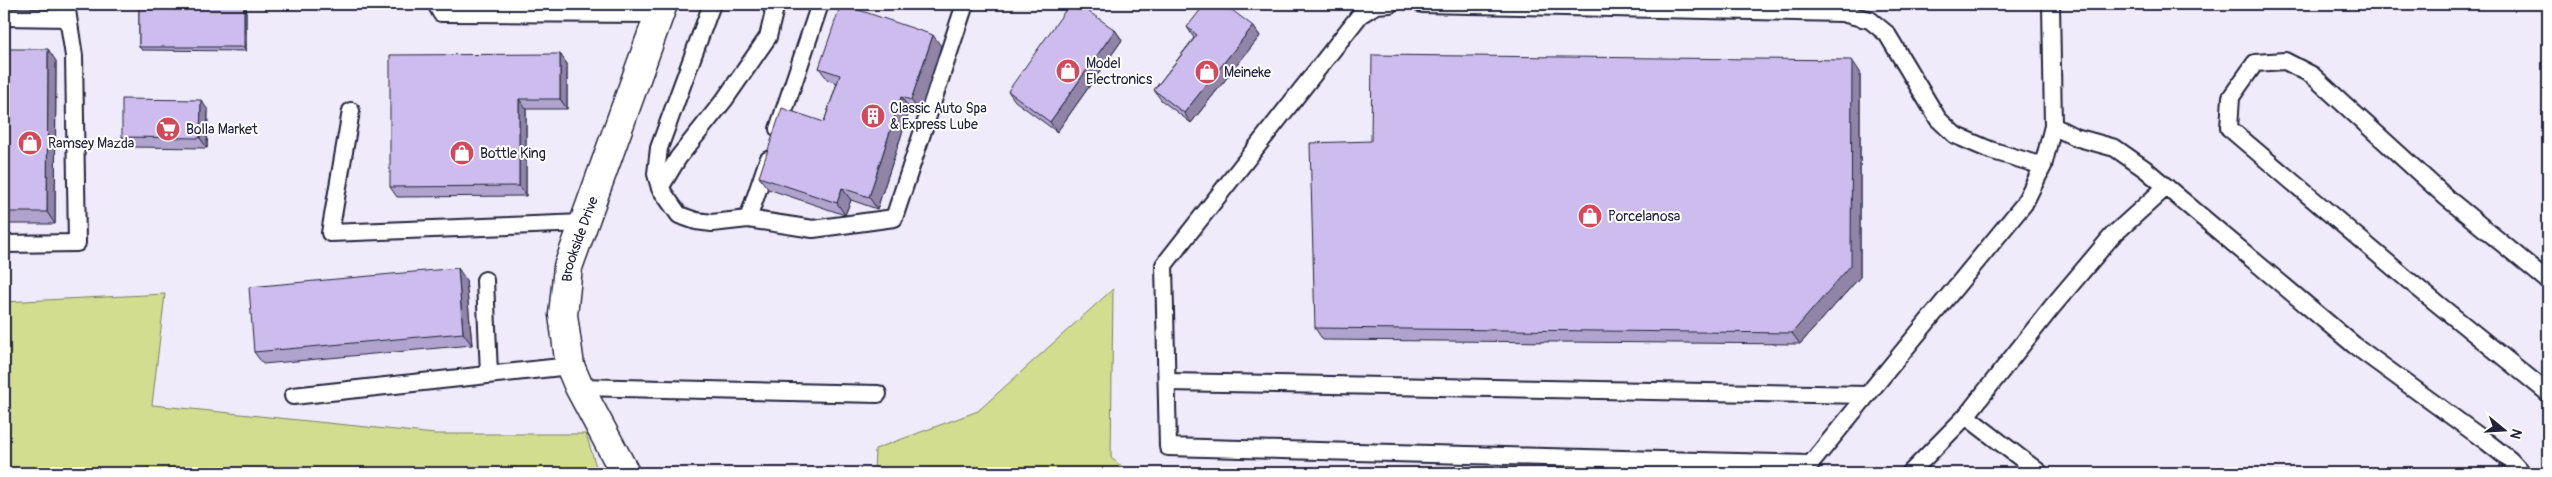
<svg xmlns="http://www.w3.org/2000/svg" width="2552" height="477" viewBox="0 0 2552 477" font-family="Pangolin,sans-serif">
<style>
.green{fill:#d2dd90;stroke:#7a8066}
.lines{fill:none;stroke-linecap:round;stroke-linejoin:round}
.lane-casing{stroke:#22223b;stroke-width:20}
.street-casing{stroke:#22223b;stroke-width:31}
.lane{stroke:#fff;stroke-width:16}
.street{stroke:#fff;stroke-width:28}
.wall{fill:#b0a3cd;stroke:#22223b}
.shaded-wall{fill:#9084a7;stroke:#22223b}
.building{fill:#cdbdee;stroke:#22223b}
.labels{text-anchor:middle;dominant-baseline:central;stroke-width:4;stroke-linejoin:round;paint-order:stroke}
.poi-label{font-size:14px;fill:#22223b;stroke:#fff;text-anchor:start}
.street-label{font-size:14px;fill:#22223b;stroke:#fff}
</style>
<rect width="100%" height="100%" fill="#f0ebfa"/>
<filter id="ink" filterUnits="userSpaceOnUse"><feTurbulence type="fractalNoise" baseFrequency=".02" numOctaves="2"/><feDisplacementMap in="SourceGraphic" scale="10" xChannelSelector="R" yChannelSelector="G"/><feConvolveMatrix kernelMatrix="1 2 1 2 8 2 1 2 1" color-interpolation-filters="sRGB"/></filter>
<g filter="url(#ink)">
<g class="green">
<polygon points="1113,289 1111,458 1131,473 874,473 875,449 978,411"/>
<polygon points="165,294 152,405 435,434 586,434 598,473 4,473 4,302"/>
</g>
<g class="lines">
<defs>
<g id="lane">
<polyline points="436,4 441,13 659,14"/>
<polyline points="712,4 659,148 656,174 660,188 679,215 696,221 712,223 748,219 813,229 894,218 965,4"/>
<polyline points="1390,4 1376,5 1360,15 1164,265 1168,447 1810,464"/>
<polyline points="1422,4 1842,13 1870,20 1887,34 1938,119 1955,135 1990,150 2043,166"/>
<polyline points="4,17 67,18"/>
<polyline points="351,111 330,233 583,223"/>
<polyline points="2053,126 2075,137 2115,148 2145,169 2354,345 2487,442 2510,460 2522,473"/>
<polyline points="778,129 820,4"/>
<polyline points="660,188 678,158 725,99 768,37 774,12 770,4"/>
<polyline points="748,219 768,160"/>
<polyline points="4,244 77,243 74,56 66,4"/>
<polyline points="485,280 489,374"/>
<polyline points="2548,281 2447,198 2312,75 2285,61 2255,63 2231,97 2229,128 2408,280 2548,393"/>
<polyline points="1168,382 1867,395"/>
<polyline points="579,387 878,394"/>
<polyline points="293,396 570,366"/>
<polyline points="1966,416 2052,307 2112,236 2166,187"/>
<polyline points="1804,472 2024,204 2043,166 2053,126 2051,4"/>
<polyline points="1910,473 1966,416 2040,473"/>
</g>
<g id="street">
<path id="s1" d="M625,473L579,387L570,366L563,315L568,267L663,4"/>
</g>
</defs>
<use href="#lane" class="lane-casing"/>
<use href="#street" class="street-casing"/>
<use href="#lane" class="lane"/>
<use href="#street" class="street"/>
</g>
<g class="wall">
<polygon points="139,4 246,4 246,51 142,50 139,47"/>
<polygon points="1253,26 1260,36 1191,123 1161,100 1154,90 1194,38 1187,27"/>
<polygon points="1115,30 1122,40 1057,132 1015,101 1008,91"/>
<polygon points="941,46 920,112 910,109 877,209 851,200 845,215 768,189 759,177 824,122 837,83 828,80 819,68"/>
<polygon points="4,49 56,61 55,224 4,224"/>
<polygon points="560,54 567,64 567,109 526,109 526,196 397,197 390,187"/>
<polygon points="1860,72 1860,277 1800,344 1323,340 1315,328 1371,141"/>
<polygon points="208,110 207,148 129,147 122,137"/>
<polygon points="466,280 472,345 263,364 254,352"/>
</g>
<g class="shaded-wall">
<polygon points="244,4 246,4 246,51 244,47"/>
<polygon points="1253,26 1260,36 1191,123 1184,113"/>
<polygon points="1115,30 1122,40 1057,132 1050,122"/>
<polygon points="933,35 941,46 920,112 911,100"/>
<polygon points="48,49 56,61 55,224 47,212"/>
<polygon points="560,54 567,64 567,109 560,99"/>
<polygon points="1852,60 1860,72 1860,277 1800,344 1792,333"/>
<polygon points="901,97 910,109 877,209 869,197"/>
<polygon points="519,99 526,109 526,196 519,186"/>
<polygon points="201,100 208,110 207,148 200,138"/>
<polygon points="842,188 851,200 845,215 837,203"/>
<polygon points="458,268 466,280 472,345 463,333"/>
</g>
<g class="building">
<rect x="139" y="4" width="105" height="43"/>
<polygon points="841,4 933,35 911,100 901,97 869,197 842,188 837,203 759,177 782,108 824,122 840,75 819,68"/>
<polygon points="1070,4 1078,4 1115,30 1050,122 1008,91"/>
<polygon points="1205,4 1224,4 1253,26 1184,113 1154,90 1197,35 1187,27"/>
<polygon points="4,49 48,49 47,212 4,212"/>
<polygon points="560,54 560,99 519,99 519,186 390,187 390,55"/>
<polygon points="1372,55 1852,60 1851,265 1792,333 1315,328 1310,143 1371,141"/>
<polygon points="122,99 201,100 200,138 122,137"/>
<polygon points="458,268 463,333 254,352 249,287"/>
</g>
</g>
<defs>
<symbol id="shop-disc" viewBox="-11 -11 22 22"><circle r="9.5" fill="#d1495b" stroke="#fff"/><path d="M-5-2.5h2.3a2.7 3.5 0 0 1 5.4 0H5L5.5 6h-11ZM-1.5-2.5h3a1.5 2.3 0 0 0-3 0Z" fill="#fff"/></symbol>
<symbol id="building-disc" viewBox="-11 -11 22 22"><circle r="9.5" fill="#d1495b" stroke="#fff"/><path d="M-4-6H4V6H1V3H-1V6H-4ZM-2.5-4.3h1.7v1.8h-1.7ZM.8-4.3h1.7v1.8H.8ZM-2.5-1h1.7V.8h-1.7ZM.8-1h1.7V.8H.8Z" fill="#fff"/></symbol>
<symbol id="supermarket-disc" viewBox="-11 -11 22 22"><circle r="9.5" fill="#d1495b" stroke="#fff"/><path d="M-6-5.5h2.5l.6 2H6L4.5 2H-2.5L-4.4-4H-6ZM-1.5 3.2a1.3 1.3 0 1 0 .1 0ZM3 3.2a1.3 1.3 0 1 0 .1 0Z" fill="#fff"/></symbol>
</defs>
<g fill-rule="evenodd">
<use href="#shop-disc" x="1054" y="57" width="28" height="28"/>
<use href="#shop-disc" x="1193" y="58" width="28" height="28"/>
<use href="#building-disc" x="859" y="102" width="28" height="28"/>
<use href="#supermarket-disc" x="154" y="115" width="28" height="28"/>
<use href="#shop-disc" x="16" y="129" width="28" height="28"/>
<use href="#shop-disc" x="448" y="139" width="28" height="28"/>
<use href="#shop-disc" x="1576" y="202" width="28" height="28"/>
</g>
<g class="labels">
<g class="poi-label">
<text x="1086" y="63">Model<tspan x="1086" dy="16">Electronics</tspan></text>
<text x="1224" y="72">Meineke</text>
<text x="890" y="108">Classic Auto Spa<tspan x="890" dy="16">&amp; Express Lube</tspan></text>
<text x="186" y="129">Bolla Market</text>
<text x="48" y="143">Ramsey Mazda</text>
<text x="480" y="153">Bottle King</text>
<text x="1608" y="216">Porcelanosa</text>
</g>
<g class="street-label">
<text stroke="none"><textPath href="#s1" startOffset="250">Brookside Drive</textPath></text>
</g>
</g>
<rect width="2552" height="477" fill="none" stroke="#fff" stroke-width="20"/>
<rect x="10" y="10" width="2532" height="457" fill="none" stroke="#22223b" stroke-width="2" filter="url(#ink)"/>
<g transform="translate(2504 430) rotate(108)" stroke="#ffffff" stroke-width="4" paint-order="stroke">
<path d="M0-4L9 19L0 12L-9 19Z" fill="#22223b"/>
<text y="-8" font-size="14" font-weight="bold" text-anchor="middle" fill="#22223b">N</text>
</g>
</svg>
